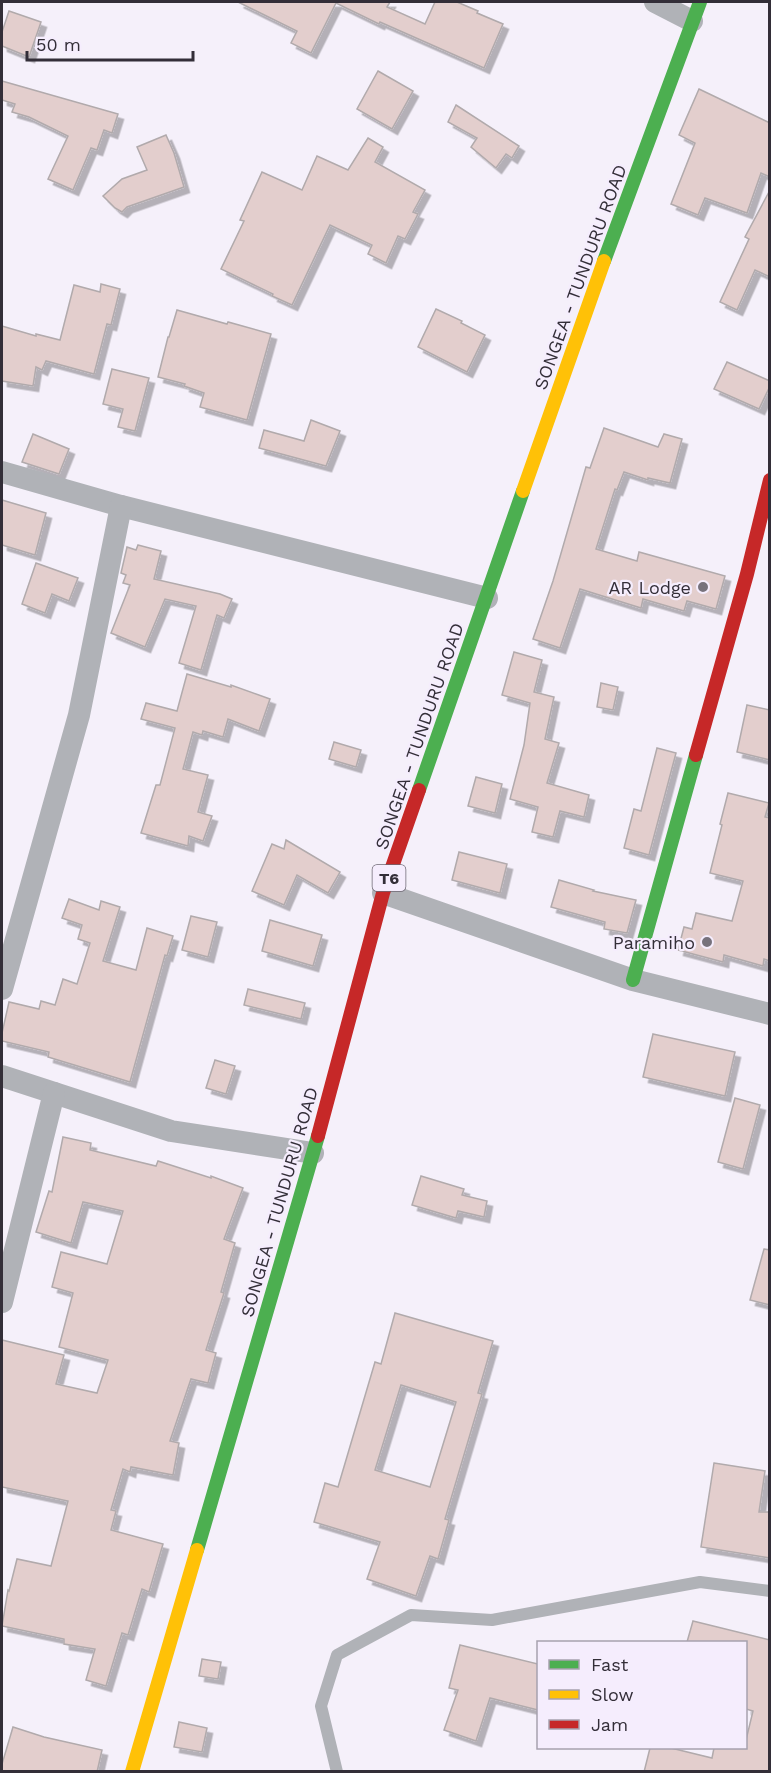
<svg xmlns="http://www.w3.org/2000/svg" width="771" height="1773" viewBox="0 0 771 1773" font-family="'Work Sans',sans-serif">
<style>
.building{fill:#e3cecd;stroke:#b1aaac;stroke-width:1.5;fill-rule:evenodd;filter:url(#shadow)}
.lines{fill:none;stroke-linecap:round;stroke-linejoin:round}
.lane{stroke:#b0b2b7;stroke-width:12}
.street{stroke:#b0b2b7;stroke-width:22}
.fast{stroke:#4caf50;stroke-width:14}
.slow{stroke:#ffc107;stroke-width:14}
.jam{stroke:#c62828;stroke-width:14}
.poi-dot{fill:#77727c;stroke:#f5edfd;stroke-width:2}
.labels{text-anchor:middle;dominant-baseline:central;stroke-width:4.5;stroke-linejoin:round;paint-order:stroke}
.shield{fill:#f5edfd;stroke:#6d6773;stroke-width:1.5}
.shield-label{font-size:16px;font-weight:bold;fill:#332e38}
.street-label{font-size:18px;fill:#332e38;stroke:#f5edfd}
.poi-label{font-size:18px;fill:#332e38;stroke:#f5edfd;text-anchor:end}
</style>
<defs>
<filter id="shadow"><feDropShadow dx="5.5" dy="5.5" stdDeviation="0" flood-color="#0004"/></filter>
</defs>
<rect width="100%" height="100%" fill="#f5f0fa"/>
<g class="building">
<polygon points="238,2 390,2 387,7 425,24 435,2 457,2 478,11 477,13 503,24 484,68 380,22 379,24 336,3 311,53 291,43 297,31"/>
<polygon points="9,11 41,22 29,57 2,46 2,32"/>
<polygon points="378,71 413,91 392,129 357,109"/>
<polygon points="2,81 118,114 112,133 104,130 97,150 91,148 73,190 48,179 68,136 29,117 12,112 15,104 2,100"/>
<polygon points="699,89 770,123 770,177 761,173 747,213 705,198 698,215 671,204 695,143 679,135"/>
<polygon points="456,105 519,146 512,158 506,154 496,168 471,147 477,138 448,122"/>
<polygon points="166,135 174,153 184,187 127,207 122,212 115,208 103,196 122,179 147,170 137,147"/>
<polygon points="368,138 383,147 375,162 425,190 413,212 418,214 405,239 398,236 386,263 368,254 372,245 330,225 292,305 272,296 273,294 221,269 244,221 240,220 262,172 302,190 317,156 348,170"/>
<polygon points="770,190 770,277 755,270 737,310 720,302 749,239 745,237"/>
<polygon points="101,284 120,289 111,325 107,324 94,374 46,361 42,370 36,367 33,386 2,381 2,326 36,336 36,334 60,340 74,285 100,292"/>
<polygon points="436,309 462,321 461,323 485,335 467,372 418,347"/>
<polygon points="177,310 227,324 228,322 271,334 247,420 200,407 204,393 184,386 185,384 158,377 168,337 169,337"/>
<polygon points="727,362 770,381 770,386 759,409 714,389"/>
<polygon points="112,369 149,378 135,431 118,427 123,409 103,404"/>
<polygon points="311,420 340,431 326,466 259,448 264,430 304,441"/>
<polygon points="604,428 658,447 664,434 682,439 670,483 648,478 648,480 624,472 617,490 615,489 596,549 637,561 639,552 725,576 716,609 687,601 684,611 643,599 641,608 580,589 560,648 533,639 553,581 586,467 590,468"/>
<polygon points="33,434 69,449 59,474 22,462"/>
<polygon points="2,500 46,513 35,555 2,545"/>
<polygon points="138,545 161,551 154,579 220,594 232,599 224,618 217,615 201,670 179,663 196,606 165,599 145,647 111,633 130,585 123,583 126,575 121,573 127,547 136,550"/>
<polygon points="36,563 78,578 69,601 52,594 45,613 22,604"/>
<polygon points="514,652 542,660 534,692 554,697 545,739 559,743 547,783 589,795 584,817 560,811 553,837 532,832 538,807 510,799 524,745 530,703 502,695"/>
<polygon points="187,674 231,687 231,685 270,699 259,731 228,719 223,737 203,731 202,735 193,732 183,769 208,775 198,812 212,816 203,841 189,836 188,846 141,833 156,785 160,785 175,728 141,719 146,703 177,711"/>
<polygon points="601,683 618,687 613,710 597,707"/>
<polygon points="747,705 770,710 770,760 737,752"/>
<polygon points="334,742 361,750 356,767 329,759"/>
<polygon points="657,748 676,753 649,855 624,848 634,809 641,811"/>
<polygon points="476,777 502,784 495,813 468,806"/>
<polygon points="728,793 769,803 765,817 770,818 770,961 764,959 763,966 724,955 723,962 678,950 684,927 692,929 696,913 732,921 743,881 710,873 722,825 720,824"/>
<polygon points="286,840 340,872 328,893 297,875 284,905 252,891 272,844 284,849"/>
<polygon points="459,852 507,864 500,893 452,880"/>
<polygon points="559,880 594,890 593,891 636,900 627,933 604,929 605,922 551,907"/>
<polygon points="69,899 99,910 101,901 120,907 103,961 136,970 147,928 173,936 167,956 165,955 130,1082 48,1057 49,1052 2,1041 2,1033 9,1002 39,1009 41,1001 55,1005 63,979 77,984 90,943 78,939 82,925 62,918"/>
<polygon points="191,916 217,922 208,957 182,950"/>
<polygon points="270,920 322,935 313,966 262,951"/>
<polygon points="248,989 305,1003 301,1019 244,1005"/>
<polygon points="653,1034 735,1052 725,1096 643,1077"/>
<polygon points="215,1060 235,1066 226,1094 206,1088"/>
<polygon points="735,1098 760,1105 743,1169 718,1162"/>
<polygon points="63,1137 91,1143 90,1150 156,1166 158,1161 211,1178 211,1176 243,1188 224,1239 235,1243 221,1292 224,1293 206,1350 216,1353 208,1383 191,1379 170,1441 179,1443 173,1475 131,1467 130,1472 123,1469 111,1510 116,1511 111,1530 163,1544 149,1592 142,1589 128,1635 122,1633 106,1686 86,1680 95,1649 64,1644 64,1639 2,1626 8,1590 9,1591 17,1559 51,1566 68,1501 2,1487 2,1340 64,1355 56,1384 97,1393 108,1360 59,1347 73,1293 52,1287 61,1252 107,1264 123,1211 83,1202 71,1243 36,1232 49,1191 52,1192"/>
<polygon points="421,1176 464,1189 462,1195 487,1201 484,1217 458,1211 456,1218 412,1205"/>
<polygon points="764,1249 770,1250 770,1305 750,1300"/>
<path d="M395,1313L493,1341L478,1393L482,1394L445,1519L449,1520L438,1559L430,1556L416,1596L367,1579L380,1542L314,1522L325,1483L338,1487L375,1362L381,1364ZM401,1385L456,1402L430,1487L375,1470Z"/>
<polygon points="714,1463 765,1471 759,1512 770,1512 770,1558 701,1547"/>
<polygon points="693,1621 770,1640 770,1772 644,1772 650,1748 671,1748 712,1758 714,1748 746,1748 746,1740 753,1711 746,1709 746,1642 687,1642"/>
<polygon points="460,1645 538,1664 538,1710 490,1698 476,1741 444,1730 458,1690 449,1688"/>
<polygon points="202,1659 221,1662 218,1679 199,1676"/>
<polygon points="179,1722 207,1728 202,1752 174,1747"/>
<polygon points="13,1727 44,1737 102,1750 97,1772 2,1772 2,1764"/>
</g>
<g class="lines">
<polyline class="lane" points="337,1772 321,1706 337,1655 411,1615 492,1620 700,1582 770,1591"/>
<g class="street">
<polyline points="655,2 692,21"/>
<polyline points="2,472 121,506 487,598"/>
<polyline points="383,893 633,980 770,1014"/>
<polyline points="2,989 79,715 121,506"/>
<polyline points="2,1076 171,1131 313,1153"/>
<polyline points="2,1302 54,1093"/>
</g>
<g class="fast">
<polyline points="604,261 700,2"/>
<polyline points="419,790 523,491"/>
<polyline points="633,980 696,755"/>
<polyline points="197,1550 318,1136"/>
</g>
<g class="slow">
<polyline points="523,491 604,261"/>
<polyline points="132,1772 197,1550"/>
</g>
<g class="jam">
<polyline points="696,755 747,574 770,480"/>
<polyline points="318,1136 383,893 419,790"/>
</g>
</g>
<g class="poi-dot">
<circle cx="703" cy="587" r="6"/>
<circle cx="707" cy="942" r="6"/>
</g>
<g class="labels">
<rect class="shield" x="372.5" y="865" width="33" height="26" rx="4.5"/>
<g class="shield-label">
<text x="389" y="878">T6</text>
</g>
<g class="street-label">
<text transform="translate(580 277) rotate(-70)">SONGEA - TUNDURU ROAD</text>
<text transform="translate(419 736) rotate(-71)">SONGEA - TUNDURU ROAD</text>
<text transform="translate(279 1202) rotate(-74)">SONGEA - TUNDURU ROAD</text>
</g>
<g class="poi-label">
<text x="691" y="587">AR Lodge</text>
<text x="695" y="942">Paramiho</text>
</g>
</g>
<rect width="771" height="1773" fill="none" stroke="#332e38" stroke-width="6"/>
<rect x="537" y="1641" width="210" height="108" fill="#f5edfd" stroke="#a7a1ae" stroke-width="1.5"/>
<rect x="549" y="1660" width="30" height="9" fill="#4caf50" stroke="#a7a1ae" stroke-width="1.5"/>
<text x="591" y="1671" font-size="18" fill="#332e38">Fast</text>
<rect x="549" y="1690" width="30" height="9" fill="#ffc107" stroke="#a7a1ae" stroke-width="1.5"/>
<text x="591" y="1701" font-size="18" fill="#332e38">Slow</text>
<rect x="549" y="1720" width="30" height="9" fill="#c62828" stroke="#a7a1ae" stroke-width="1.5"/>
<text x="591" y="1731" font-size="18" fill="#332e38">Jam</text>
<path d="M27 51v9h166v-9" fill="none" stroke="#332e38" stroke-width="3"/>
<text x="36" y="51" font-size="18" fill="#332e38" stroke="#f5edfd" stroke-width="4.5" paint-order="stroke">50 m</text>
</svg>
